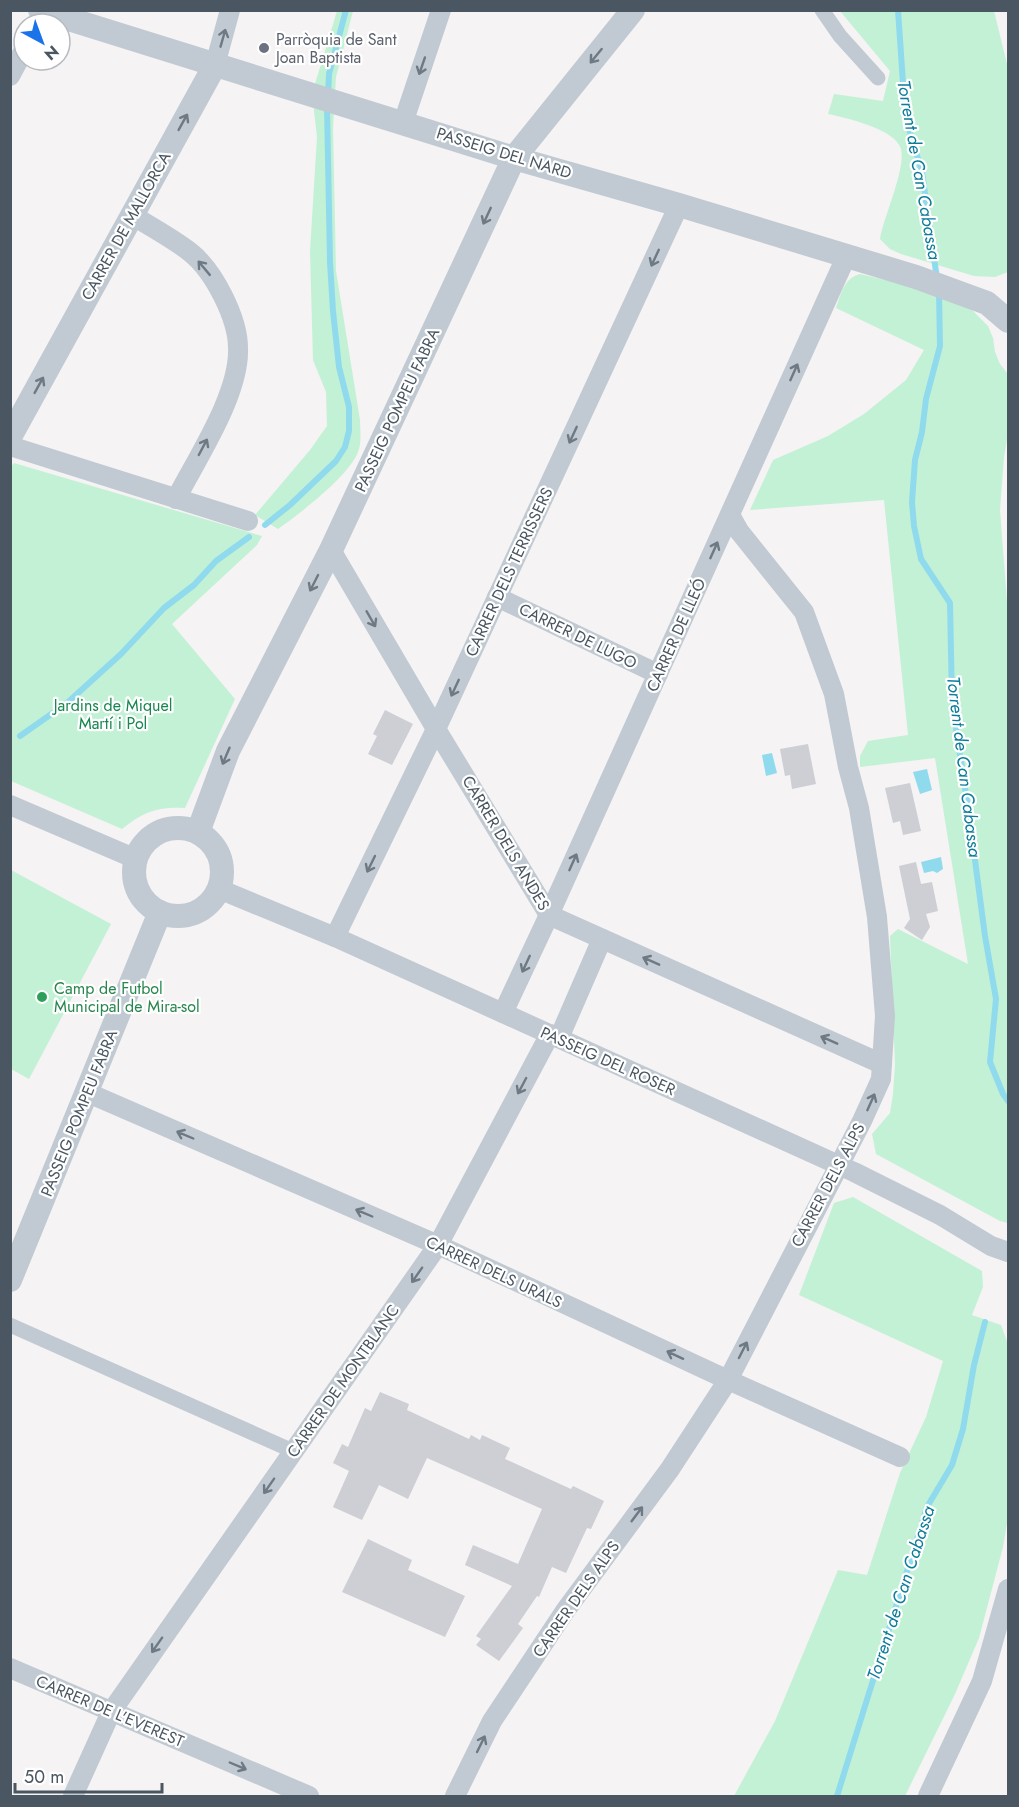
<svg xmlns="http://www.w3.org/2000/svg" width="1019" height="1807" viewBox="0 0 1019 1807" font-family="Jost,sans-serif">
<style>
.green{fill:#c3f1d5}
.water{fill:#90daee}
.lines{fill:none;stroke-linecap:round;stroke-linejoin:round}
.stream{stroke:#90daee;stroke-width:6}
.building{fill:#cdcfd5}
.pedestrian{stroke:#c1cad2;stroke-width:15}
.minor{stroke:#c1cad2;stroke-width:20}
.tertiary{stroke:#c1cad2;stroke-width:24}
.oneway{stroke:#6e7983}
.worship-dot{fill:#6b7280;stroke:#fff;stroke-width:2}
.leisure-dot{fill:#2e9e5b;stroke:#fff;stroke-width:2}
.labels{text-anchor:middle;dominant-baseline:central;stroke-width:4.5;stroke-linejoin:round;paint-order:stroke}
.worship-label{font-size:16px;fill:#5b616d;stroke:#fff;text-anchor:start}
.street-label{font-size:16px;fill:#4a5661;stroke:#fff}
.park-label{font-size:16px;fill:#17864f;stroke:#fff}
.leisure-label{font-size:16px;fill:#27864d;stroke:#fff;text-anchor:start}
.water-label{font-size:18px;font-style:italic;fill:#0c7c9b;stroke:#fff}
</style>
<rect width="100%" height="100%" fill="#f5f3f3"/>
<g class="green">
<path d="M337,11H353L336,77L333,128L336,271L360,420C360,430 362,442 358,452C349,476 299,514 278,529L255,515L310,450L327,426L326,392L313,360L310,251L317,137L312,94Z"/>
<path d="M840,11H994L1008,68V272L995,277L974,276L901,254L890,249L880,239C884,216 906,169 901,149C896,129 846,118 828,114L834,94L883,101L890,71Z"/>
<path d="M860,274L902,284L969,307L988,326L993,338L995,352L1000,364L1008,374V433L1004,457L1000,510L1008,615V1223L1000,1221L876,1154L872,1134L890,1113L893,1094L895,1064L890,936L898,929L968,964L935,758L860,767V756L868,741L908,735L884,500L750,510L773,460L828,436L864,414L906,380L924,350L836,308C841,294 844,278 860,274Z"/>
<path d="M14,463L262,536L257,545L172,624L235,699L185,808C159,806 142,812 122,829L11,781L10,468Z"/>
<polygon points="11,870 111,924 29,1079 11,1069"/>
<polygon points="853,1197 982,1271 983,1287 972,1315 1001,1325 1008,1344 1008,1517 1003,1547 979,1638 955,1694 905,1796 734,1796 775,1721 838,1570 867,1575 900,1473 926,1417 943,1361 799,1295 834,1203"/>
</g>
<g class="water">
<polygon points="772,753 777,773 766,776 762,755"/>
<polygon points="927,769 932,790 920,794 913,772"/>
<polygon points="941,857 943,869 937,873 933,871 924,873 921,862"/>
</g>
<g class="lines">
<g class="stream">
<polyline points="898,10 903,83 910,132 922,172 937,279"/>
<polyline points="328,96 329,74 346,10"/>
<polyline points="939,292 940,346 926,399 922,432 915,460 912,502 914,526 921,559 950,603 952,701 969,815 985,936 996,999 990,1062 1003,1094 1008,1101"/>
<polyline points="265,525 290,505 336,461 345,447 349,431 349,407 339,367 333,311 330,262 327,106"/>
<polyline points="20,736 67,703 121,654 164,608 194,585 216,561 249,537"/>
<polyline points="837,1796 927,1507 952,1465 963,1429 974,1365 985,1322"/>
</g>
</g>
<g class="building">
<polygon points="385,710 413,724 392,765 368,754 377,736 373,734"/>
<polygon points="808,744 816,784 792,789 790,775 785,776 780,749"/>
<polygon points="910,783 921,831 903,835 900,821 893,823 885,788"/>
<polygon points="916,862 921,884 932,882 938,911 926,914 930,927 922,940 904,928 910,919 899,866"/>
<polygon points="380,1392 409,1404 407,1410 469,1439 471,1435 480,1440 482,1435 510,1448 505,1459 571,1489 573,1486 604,1501 591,1529 587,1528 566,1573 552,1567 539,1597 537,1596 518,1624 523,1628 499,1661 476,1645 481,1639 476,1636 512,1586 465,1565 473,1545 518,1564 542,1509 427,1458 408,1499 379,1485 362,1520 333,1507 349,1471 333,1463 342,1444 348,1447 365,1408 371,1411"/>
<polygon points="368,1539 412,1560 408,1570 465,1596 445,1637 342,1592"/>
</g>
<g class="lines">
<g class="pedestrian">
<polyline points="822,10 840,36 878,78"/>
<polyline points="10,1325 293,1451"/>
</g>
<g class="minor">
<polyline points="215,65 230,10"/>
<polyline points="10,76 24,50"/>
<polyline points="403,123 441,10"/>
<path d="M132,215C151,227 172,238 190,252C204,263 215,280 223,296C231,312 238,329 238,348C240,394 197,458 176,499"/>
<polyline points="10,446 248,521"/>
<polyline points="331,550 436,729 549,915 882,1064"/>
<polyline points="497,597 658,674"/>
<polyline points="10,805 136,859"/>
<polyline points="219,889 335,937 854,1172 940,1215 991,1246 1008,1252"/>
<polyline points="335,937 436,729 679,205"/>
<polyline points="503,1013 549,915 846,257"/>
<polyline points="559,1038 602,939"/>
<polyline points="86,1092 438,1245 728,1380 900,1457"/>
<polyline points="10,1668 309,1796"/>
<polyline points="73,1796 111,1712 438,1245 550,1034"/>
<polyline points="455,1796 492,1721 565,1611 670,1469 728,1380 862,1121 881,1079 885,1016 877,917 859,808 848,767 834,694 804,612 739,531 730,515"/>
<polyline points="928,1796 982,1681 1008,1589"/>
</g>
<g class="tertiary">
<polyline points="40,10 514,158 679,205 916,277 987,303 1008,321"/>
<polyline points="10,437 215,65"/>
<circle cx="178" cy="872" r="44"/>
<polyline points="198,832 228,751 331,550 514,158 633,10"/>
<polyline points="10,1280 160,912"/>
</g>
</g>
<defs><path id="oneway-shaft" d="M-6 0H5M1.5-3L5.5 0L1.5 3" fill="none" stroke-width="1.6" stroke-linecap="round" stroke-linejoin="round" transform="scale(1.5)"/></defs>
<g class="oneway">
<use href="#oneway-shaft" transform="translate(223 38) rotate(-74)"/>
<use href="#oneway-shaft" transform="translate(596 56) rotate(129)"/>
<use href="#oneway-shaft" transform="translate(422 66) rotate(109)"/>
<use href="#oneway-shaft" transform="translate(183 122) rotate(-61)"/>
<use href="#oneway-shaft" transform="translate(487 216) rotate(115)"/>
<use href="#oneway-shaft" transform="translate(655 258) rotate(115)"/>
<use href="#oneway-shaft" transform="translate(204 268) rotate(-130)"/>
<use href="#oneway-shaft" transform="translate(794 372) rotate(-66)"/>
<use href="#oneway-shaft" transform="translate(39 385) rotate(-61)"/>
<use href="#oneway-shaft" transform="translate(573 435) rotate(115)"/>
<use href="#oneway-shaft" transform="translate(203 447) rotate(-62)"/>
<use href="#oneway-shaft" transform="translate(714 550) rotate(-66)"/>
<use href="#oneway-shaft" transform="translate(314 583) rotate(117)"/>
<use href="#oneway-shaft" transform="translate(371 619) rotate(60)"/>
<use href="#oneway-shaft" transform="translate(455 688) rotate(115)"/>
<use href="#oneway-shaft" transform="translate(226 756) rotate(113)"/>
<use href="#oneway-shaft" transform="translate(573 862) rotate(-66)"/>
<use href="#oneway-shaft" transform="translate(371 864) rotate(116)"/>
<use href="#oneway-shaft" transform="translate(651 961) rotate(-156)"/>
<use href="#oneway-shaft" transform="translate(526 964) rotate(115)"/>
<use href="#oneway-shaft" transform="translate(829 1040) rotate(-156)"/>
<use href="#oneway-shaft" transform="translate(522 1086) rotate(118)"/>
<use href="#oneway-shaft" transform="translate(871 1102) rotate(-66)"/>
<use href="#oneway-shaft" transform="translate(185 1135) rotate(-157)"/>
<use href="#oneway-shaft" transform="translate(364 1213) rotate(-157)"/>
<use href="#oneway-shaft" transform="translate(417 1275) rotate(125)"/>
<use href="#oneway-shaft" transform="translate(743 1350) rotate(-63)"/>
<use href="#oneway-shaft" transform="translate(675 1355) rotate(-155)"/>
<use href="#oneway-shaft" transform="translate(269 1486) rotate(125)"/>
<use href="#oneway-shaft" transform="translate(637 1514) rotate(-53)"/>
<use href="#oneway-shaft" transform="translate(157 1645) rotate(125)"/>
<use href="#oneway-shaft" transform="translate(481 1744) rotate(-64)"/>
<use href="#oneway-shaft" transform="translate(238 1766) rotate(23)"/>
</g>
<circle class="worship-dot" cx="264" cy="48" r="6"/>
<circle class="leisure-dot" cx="42" cy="997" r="6"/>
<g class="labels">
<g class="worship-label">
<text x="276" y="39">Parròquia de Sant<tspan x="276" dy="18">Joan Baptista</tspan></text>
</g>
<g class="street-label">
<text transform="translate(504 153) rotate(17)">PASSEIG DEL NARD</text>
<text transform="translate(126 226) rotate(-61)">CARRER DE MALLORCA</text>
<text transform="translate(397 410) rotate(-65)">PASSEIG POMPEU FABRA</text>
<text transform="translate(509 572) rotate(-65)">CARRER DELS TERRISSERS</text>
<text transform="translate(676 635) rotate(-66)">CARRER DE LLEÓ</text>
<text transform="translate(578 636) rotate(26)">CARRER DE LUGO</text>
<text transform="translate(506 843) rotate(59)">CARRER DELS ANDES</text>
<text transform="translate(608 1061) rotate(24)">PASSEIG DEL ROSER</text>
<text transform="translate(79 1113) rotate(-68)">PASSEIG POMPEU FABRA</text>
<text transform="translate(828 1185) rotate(-62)">CARRER DELS ALPS</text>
<text transform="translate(494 1272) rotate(25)">CARRER DELS URALS</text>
<text transform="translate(343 1381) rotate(-55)">CARRER DE MONTBLANC</text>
<text transform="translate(576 1599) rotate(-55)">CARRER DELS ALPS</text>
<text transform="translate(110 1711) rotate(23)">CARRER DE L'EVEREST</text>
</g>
<g class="park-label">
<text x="113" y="705">Jardins de Miquel<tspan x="113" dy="18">Martí i Pol</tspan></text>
</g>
<g class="leisure-label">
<text x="54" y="988">Camp de Futbol<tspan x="54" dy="18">Municipal de Mira-sol</tspan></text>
</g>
<g class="water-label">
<text transform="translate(919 170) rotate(80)">Torrent de Can Cabassa</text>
<text transform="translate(964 767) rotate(83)">Torrent de Can Cabassa</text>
<text transform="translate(901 1593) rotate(-72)">Torrent de Can Cabassa</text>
</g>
</g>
<rect width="1019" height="1807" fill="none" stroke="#4a5661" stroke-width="24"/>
<g transform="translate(42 42) rotate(139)"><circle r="28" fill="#ffffff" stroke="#b7bbc0" stroke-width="1.5"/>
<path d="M0-4.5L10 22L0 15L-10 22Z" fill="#1a73e8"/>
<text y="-9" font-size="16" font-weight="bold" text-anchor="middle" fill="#4a5661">N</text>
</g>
<path d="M15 1783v9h147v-9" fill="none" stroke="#4a5661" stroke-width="3"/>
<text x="24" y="1783" font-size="18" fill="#4a5661" stroke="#ffffff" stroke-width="4.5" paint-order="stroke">50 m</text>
</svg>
